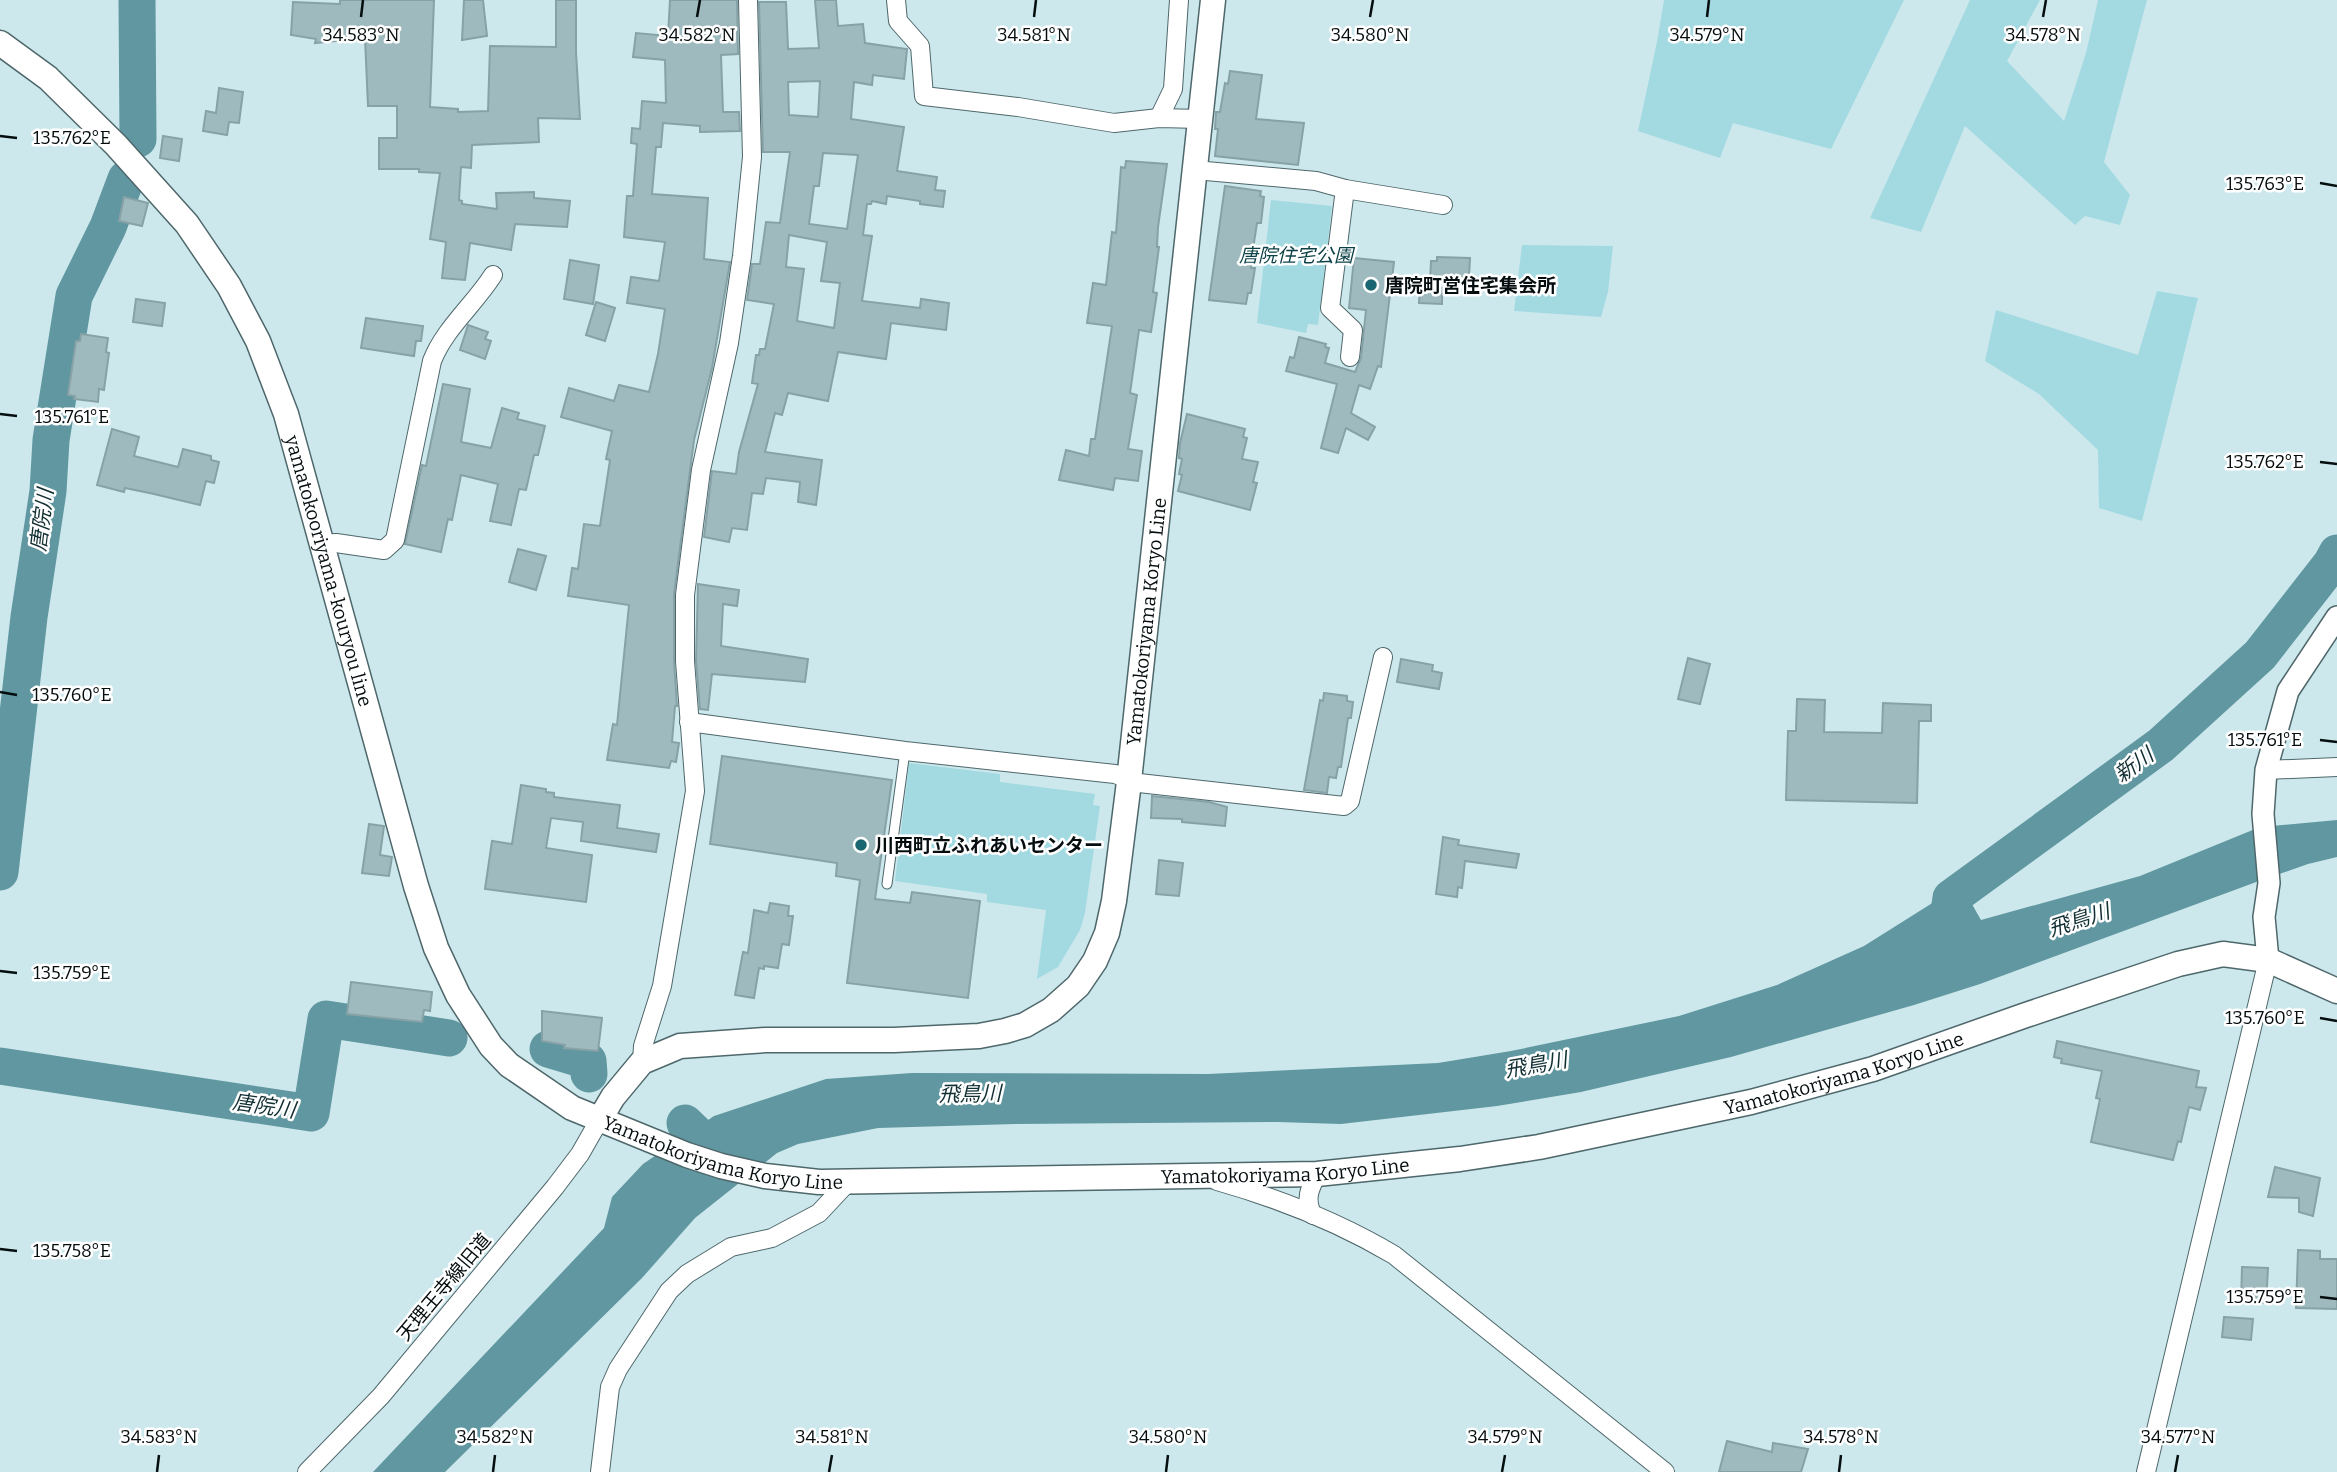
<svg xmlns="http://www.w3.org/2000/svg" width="2337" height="1472" viewBox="0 0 2337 1472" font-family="Bitter,'Noto Sans JP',serif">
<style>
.green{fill:#a3dae2}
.water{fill:#6097a0}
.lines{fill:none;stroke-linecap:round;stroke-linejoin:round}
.river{stroke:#6097a0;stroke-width:37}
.building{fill:#9fbabe;stroke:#87a2a6;stroke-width:2;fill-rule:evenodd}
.service-casing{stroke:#4e676b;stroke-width:11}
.minor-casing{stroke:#4e676b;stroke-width:20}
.tertiary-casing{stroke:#4e676b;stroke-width:24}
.secondary-casing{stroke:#4e676b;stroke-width:27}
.service{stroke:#fff;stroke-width:9}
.minor{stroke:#fff;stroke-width:18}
.tertiary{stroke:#fff;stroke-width:21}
.secondary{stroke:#fff;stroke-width:24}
.ticks{fill:none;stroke:#050d0f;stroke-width:2.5}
.poi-dot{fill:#1a6670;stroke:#fff;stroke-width:2.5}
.labels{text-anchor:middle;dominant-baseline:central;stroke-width:5;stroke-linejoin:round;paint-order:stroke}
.park-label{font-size:19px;font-style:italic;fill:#0c4147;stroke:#fff}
.poi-label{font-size:19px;font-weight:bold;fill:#050d0f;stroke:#fff;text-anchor:start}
.street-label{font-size:19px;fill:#050d0f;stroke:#fff}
.water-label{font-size:21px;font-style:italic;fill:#122f33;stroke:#fff}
.ticks-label{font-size:18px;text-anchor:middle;fill:#050d0f;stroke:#fff;stroke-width:5;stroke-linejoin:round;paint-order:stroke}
</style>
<rect width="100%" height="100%" fill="#cce8ec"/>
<g class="green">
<polygon points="1664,0 1904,0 1831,149 1733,123 1720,158 1638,131 1657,42"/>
<polygon points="1970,0 2040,0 2007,61 2064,121 2086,53 2098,0 2147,0 2104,162 2130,195 2120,225 2085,216 2075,225 1965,126 1921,232 1870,218"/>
<polygon points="1271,200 1332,206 1318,325 1308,324 1306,333 1257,323"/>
<polygon points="1522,245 1613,246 1608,292 1601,317 1514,311"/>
<polygon points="2157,291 2198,298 2142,521 2099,508 2098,450 2039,394 1985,361 1996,310 2138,355"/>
<polygon points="909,763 1000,774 1000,782 1095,794 1093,805 1100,806 1085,913 1080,930 1058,967 1037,979 1046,910 987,902 987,894 895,881"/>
</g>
<polygon class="water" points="2337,820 2337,857 2308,864 2259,881 1980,984 1914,1005 1731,1057 1581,1092 1497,1106 1341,1124 1277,1122 1015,1124 878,1128 798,1144 777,1153 695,1218 642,1278 445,1472 373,1472 604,1228 612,1197 643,1164 714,1116 826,1079 912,1073 1208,1074 1438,1063 1511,1051 1679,1016 1777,985 1864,946 1961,885 1981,920 2140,876 2260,827"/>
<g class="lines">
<g class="river">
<polyline points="137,0 138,139"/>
<polyline points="0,872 29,617 48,491 51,440 74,296 108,227 126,179"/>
<polyline points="1946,933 1951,898 2161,745 2260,655 2331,564 2337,553"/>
<polyline points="548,1049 588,1061 589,1074"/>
<polyline points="0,1066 311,1113 326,1019 449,1038"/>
<polyline points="685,1123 714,1151"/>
</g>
</g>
<g class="building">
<polygon points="340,0 434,0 430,107 458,109 458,112 488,111 490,46 556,47 556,0 576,0 576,52 580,119 538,118 539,142 472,145 471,168 461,167 459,200 462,201 462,204 497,209 496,193 534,192 534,198 570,201 567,227 515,224 511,250 470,243 465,280 442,278 446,242 430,239 440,173 419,172 419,169 379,169 379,138 397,138 397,106 368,106 365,38 315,43 316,39 291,35 293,2 340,4"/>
<polygon points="464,0 483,0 487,36 462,40"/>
<polygon points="670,0 737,0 738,54 721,55 723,112 739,112 740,131 700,132 700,126 663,123 661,147 656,147 652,194 708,198 704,259 730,262 712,368 694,440 674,594 674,662 677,706 675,706 672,742 679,743 676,762 671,761 669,768 607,760 613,724 617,725 629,605 568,596 572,568 578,569 584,524 600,526 610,460 606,459 612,431 561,417 569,388 614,401 619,385 649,392 658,354 665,309 627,303 631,277 659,281 665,242 624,237 627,196 633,196 637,144 631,143 632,128 640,129 642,101 666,103 665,60 633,57 636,33 668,36"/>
<path d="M815,0H836L838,26L863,24L865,43L907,49L904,79L873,75L872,85L854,82L851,119L904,127L897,171L937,177L935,190L945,191L943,207L920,204V201L887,196L886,204L872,201L871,204H867L863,235L872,236L862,301L920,308L921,299L949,303L946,330L891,323L886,359L838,352L828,401L788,393L782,415L775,413L765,452L822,460L816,505L798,502L800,482L766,478L763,494L752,493L747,530L732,528L729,542L704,537L712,471L736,474L739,452L758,384L752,383L756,355H759L760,349H765L774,304L747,300L752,264H760L766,222L780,223L790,152H763L759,2H786L788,49L819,48ZM820,81L818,117L789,115L788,82ZM823,153L858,155L847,229L809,224L814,186H819ZM789,235L827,242L821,281L840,283L834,328L797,321L804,269L786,267Z"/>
<polygon points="1230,71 1262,75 1256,119 1304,123 1298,165 1215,156 1218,129 1215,129 1216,112 1220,112 1225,83 1228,84"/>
<polygon points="219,88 243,92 239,123 229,122 227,135 203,131 206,111 216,113"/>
<polygon points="163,136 182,139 179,161 160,158"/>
<polygon points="1126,161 1167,164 1158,227 1157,247 1159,247 1153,292 1157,293 1151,332 1139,330 1130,393 1137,395 1128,449 1142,451 1138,481 1115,478 1113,490 1059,480 1066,450 1089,456 1091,439 1095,439 1112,326 1087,323 1093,283 1106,285 1112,232 1116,233 1121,167 1125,168"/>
<polygon points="1225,186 1261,191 1260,196 1264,197 1261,223 1257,223 1251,262 1251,268 1255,268 1251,293 1248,293 1246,304 1209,300"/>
<polygon points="124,197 148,203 142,226 119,221"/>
<polygon points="1437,257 1470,258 1469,277 1458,277 1458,284 1430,283 1431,261 1437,261"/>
<polygon points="1354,258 1394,262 1381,367 1378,366 1370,389 1359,385 1351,413 1375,427 1368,440 1346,428 1338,453 1321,448 1337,384 1286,371 1290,357 1294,358 1299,337 1326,344 1325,347 1329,348 1325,363 1355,372 1361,358 1366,310 1349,308"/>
<polygon points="570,260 599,265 593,304 564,299"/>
<polygon points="1420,287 1442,288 1442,304 1419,303"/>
<polygon points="136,299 165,303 162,326 133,322"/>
<polygon points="596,302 615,308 605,341 586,335"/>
<polygon points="366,318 423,326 421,341 416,341 414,356 361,348"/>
<polygon points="468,325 488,332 485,339 491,341 485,359 460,350"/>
<polygon points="81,334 108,338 106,352 109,353 104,390 99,389 98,402 74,399 75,396 68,395 76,341 80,341"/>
<polygon points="443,384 470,389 461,442 491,448 502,408 519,413 517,419 545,426 538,455 534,455 526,490 519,489 511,525 490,521 498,484 461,475 452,520 448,519 441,552 405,544 422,465 426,466"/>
<polygon points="1187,414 1245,429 1243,437 1247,438 1242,459 1258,462 1253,482 1257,483 1250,510 1178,491 1182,475 1179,474 1182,459 1179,458 1180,443"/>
<polygon points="112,429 139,437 134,456 178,467 183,449 211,456 211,460 219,462 214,483 206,481 200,505 154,494 125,488 124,492 97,485"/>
<polygon points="518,549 546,556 536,590 509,582"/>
<polygon points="698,584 739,590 737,606 723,604 721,646 808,659 805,682 712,674 708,710 700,709 696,661"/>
<polygon points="1688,658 1710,664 1700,704 1678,699"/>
<polygon points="1401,659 1433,665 1432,671 1442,673 1439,689 1397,682"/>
<polygon points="1324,693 1347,696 1347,701 1353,702 1351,718 1348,718 1341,767 1338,767 1336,778 1329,777 1327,793 1304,790 1320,700 1323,701"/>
<polygon points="1797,699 1825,700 1824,732 1882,733 1883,703 1931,705 1931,721 1919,721 1917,803 1786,800 1788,731 1796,731"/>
<polygon points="722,756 892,780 875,899 910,903 912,892 980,901 968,998 847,983 860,880 836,876 837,863 710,844"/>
<polygon points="521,785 546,789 546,792 554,793 554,797 620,805 617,828 659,834 656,852 581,841 583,822 551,818 546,848 592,855 586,902 485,889 492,841 512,844"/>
<polygon points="1152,796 1209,802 1227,807 1225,826 1182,822 1182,819 1151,818"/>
<polygon points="369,824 384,826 380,855 392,857 389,876 362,873"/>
<polygon points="1443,837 1459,840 1458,845 1519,854 1516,868 1465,861 1462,888 1458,887 1457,897 1436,894"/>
<polygon points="1159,860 1183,863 1179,896 1156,894"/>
<polygon points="770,903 789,906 788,916 793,916 789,945 782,944 778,968 764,966 764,969 759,968 754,998 735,995 743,952 748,953 754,910 768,913"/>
<polygon points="351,982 432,992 430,1011 424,1010 422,1022 347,1014"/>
<polygon points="542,1011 602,1018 598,1051 564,1048 565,1045 542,1041"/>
<polygon points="2057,1041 2199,1071 2196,1087 2206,1088 2200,1110 2189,1107 2181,1142 2178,1141 2173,1160 2091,1142 2100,1099 2096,1098 2102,1071 2061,1063 2062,1059 2054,1057"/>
<polygon points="2275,1167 2320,1178 2313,1216 2299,1212 2299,1198 2268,1197"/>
<polygon points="2298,1250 2320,1251 2320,1259 2337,1259 2337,1309 2296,1308"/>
<polygon points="2242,1267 2268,1268 2266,1303 2241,1303"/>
<polygon points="2224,1317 2253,1319 2251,1340 2222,1337"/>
<polygon points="1727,1441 1772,1452 1773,1443 1808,1449 1801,1472 1719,1472"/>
</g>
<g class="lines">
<defs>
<polyline id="service" points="887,884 905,751"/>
<g id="minor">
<polyline points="896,0 898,21 920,46 924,96 1018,107 1114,123 1159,118 1200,119"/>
<polyline points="1159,118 1173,89 1179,0"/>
<polyline points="1195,170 1316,181 1345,189 1443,205"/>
<polyline points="1345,189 1330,308 1353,330 1350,357"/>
<path d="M322,544L336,543L384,550L395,540L432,361C445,328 474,305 493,275"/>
<polyline points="689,722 905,751 1115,774 1139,783 1344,806 1350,801 1383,657"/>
<polyline points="2266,770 2337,767"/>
<polyline points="642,1062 643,1046 662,986 695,791 685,661 685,595 701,470 729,343 742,256 752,157 748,0"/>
<path d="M1217,1181C1277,1198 1340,1223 1394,1255L1665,1472"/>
<path d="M1313,1215C1304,1200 1310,1188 1317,1174"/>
<polyline points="307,1472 381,1396 555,1187 580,1154 600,1119"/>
<polyline points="600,1472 610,1387 618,1369 669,1291 687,1274 731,1247 772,1238 819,1213 848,1182"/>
<polyline points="2146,1472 2268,960"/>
</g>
<polyline id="tertiary" points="2268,960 2264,917 2269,883 2263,814 2266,770 2288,691 2337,617"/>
<g id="secondary">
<path id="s1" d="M0,43L48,78L116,145L187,224L229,286L258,341L286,414L416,886L436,948L458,995L491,1046L509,1065L572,1108L687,1155L721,1166L765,1176L819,1182L1317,1174L1460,1159L1539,1147L1751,1102L1873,1069L2026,1015L2178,964L2223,954L2268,960L2337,991"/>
<path id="s2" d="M600,1119L613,1097L642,1062L680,1046L766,1040H894L979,1036L1005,1031L1025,1025L1051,1010L1078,986L1095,961L1107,933L1114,901L1128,790L1213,0"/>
</g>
</defs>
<use href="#service" class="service-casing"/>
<use href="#minor" class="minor-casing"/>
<use href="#tertiary" class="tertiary-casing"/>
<use href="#secondary" class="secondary-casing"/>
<use href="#service" class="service"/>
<use href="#minor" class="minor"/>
<use href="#tertiary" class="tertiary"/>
<use href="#secondary" class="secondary"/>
</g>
<path class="ticks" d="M361,17L363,0M697,17L700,0M1034,17L1036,0M1370,17L1373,0M1707,17L1709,0M2043,17L2046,0M0,136L17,138M2320,183L2337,186M0,414L17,416M2320,462L2337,464M0,692L17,695M2320,740L2337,742M0,971L17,973M2320,1018L2337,1021M0,1249L17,1251M2320,1297L2337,1299M157,1472L159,1455M493,1472L495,1455M829,1472L832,1455M1166,1472L1168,1455M1502,1472L1505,1455M1839,1472L1841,1455M2175,1472L2178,1455"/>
<g class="poi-dot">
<circle cx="1371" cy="285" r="7"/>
<circle cx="861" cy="845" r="7"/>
</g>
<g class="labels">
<g class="park-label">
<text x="1296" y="255">唐院住宅公園</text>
</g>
<g class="poi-label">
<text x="1385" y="285">唐院町営住宅集会所</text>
<text x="875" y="845">川西町立ふれあいセンター</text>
</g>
<g class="street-label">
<text stroke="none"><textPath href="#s1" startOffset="639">yamatokooriyama-kouryou line</textPath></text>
<text stroke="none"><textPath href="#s2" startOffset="900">Yamatokoriyama Koryo Line</textPath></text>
<text stroke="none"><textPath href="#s1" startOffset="2541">Yamatokoriyama Koryo Line</textPath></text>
<text stroke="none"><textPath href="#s1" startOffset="1405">Yamatokoriyama Koryo Line</textPath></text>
<text stroke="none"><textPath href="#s1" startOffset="1972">Yamatokoriyama Koryo Line</textPath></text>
<text transform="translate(444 1287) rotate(-50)">天理王寺線旧道</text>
</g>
<g class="water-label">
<text transform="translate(42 520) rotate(-83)">唐院川</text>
<text transform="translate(2134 765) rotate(-36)">新川</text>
<text transform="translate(2079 920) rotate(-18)">飛鳥川</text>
<text transform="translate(1536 1065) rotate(-10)">飛鳥川</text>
<text transform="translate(970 1094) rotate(-1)">飛鳥川</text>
<text transform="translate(264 1106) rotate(8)">唐院川</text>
</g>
</g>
<g class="ticks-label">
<text x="361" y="41">34.583°N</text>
<text x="697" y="41">34.582°N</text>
<text x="1034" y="41">34.581°N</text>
<text x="1370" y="41">34.580°N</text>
<text x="1707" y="41">34.579°N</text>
<text x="2043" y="41">34.578°N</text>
<text x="72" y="144">135.762°E</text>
<text x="2265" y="190">135.763°E</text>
<text x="72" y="423">135.761°E</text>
<text x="2265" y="468">135.762°E</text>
<text x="72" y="701">135.760°E</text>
<text x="2265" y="746">135.761°E</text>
<text x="72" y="979">135.759°E</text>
<text x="2265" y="1024">135.760°E</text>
<text x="72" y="1257">135.758°E</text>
<text x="2265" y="1303">135.759°E</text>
<text x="159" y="1443">34.583°N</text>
<text x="495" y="1443">34.582°N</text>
<text x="832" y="1443">34.581°N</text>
<text x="1168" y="1443">34.580°N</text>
<text x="1505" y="1443">34.579°N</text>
<text x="1841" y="1443">34.578°N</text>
<text x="2178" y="1443">34.577°N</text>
</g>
</svg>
